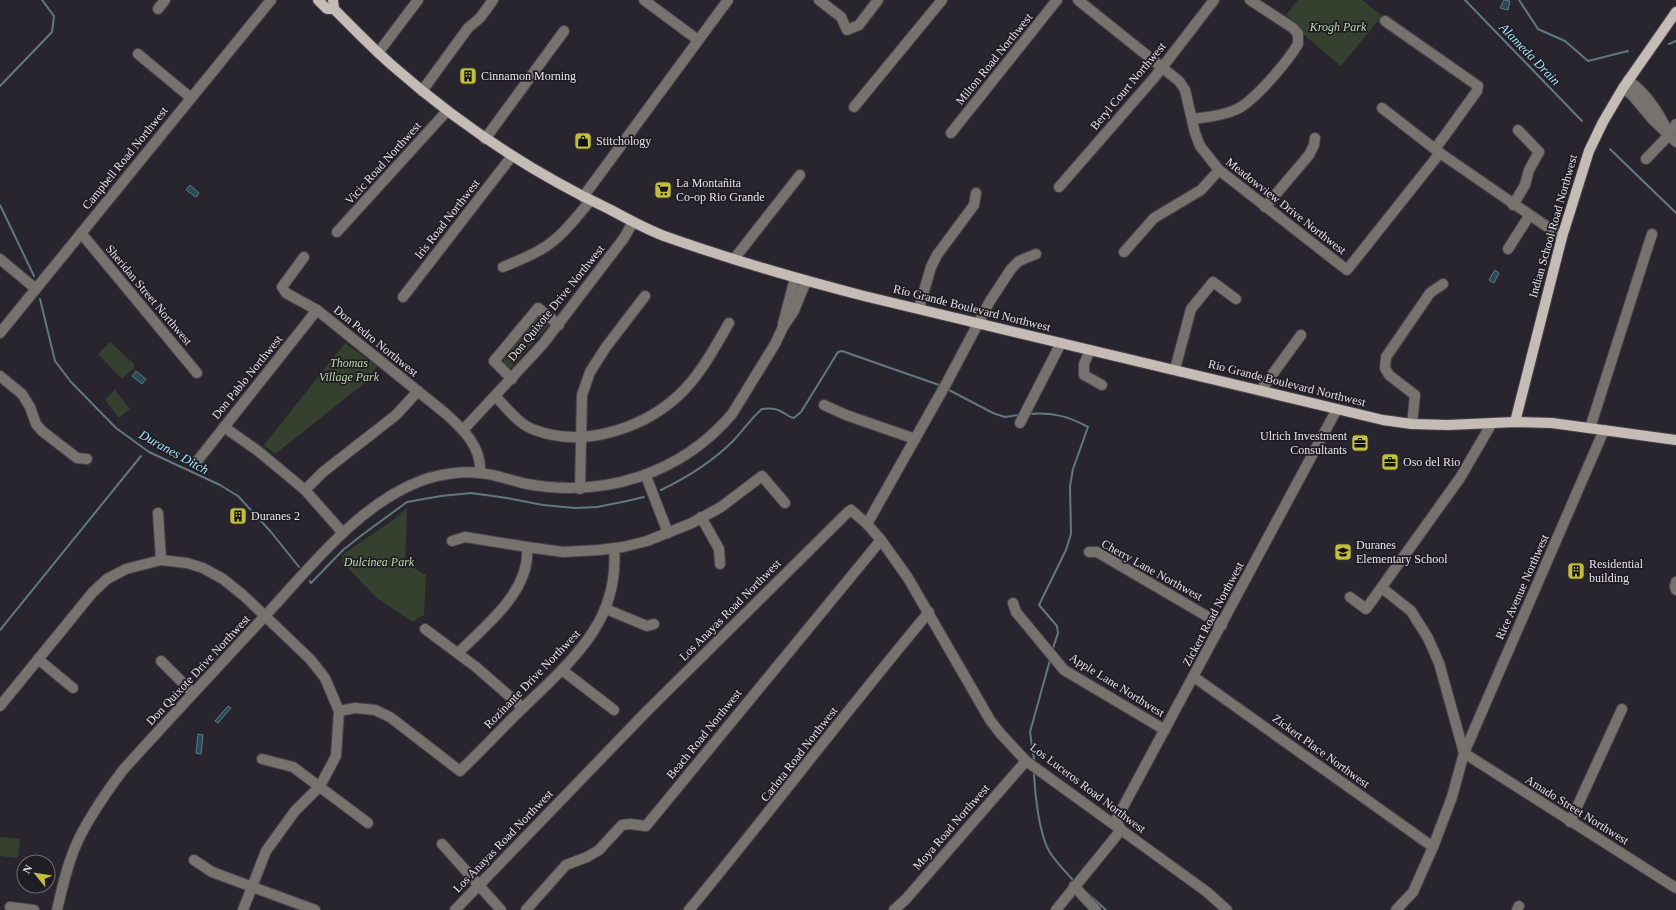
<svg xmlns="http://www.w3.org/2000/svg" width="1676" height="910" viewBox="0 0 1676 910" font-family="Georgia,serif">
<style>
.green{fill:#35402e}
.water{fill:#274c55;stroke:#607981}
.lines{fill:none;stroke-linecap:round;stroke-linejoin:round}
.stream{stroke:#607981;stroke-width:2}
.minor-casing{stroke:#47434c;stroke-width:12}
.major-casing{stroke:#47434c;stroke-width:12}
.minor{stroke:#76726e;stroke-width:10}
.major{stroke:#c5bcb5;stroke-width:10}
.labels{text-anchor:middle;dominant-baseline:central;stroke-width:3.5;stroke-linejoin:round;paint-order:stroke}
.park-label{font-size:12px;font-style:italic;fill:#bcdba9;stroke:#201c24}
.street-label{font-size:12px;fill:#e5e2e8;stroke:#201c24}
.poi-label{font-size:12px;fill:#e5e2e8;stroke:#201c24;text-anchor:start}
.water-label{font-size:13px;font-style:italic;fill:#a0e7fa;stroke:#201c24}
</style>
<rect width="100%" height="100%" fill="#29252e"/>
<g class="green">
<polygon points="1298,0 1362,0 1382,16 1341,66 1304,35 1297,23 1286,15"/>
<polygon points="538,317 547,321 548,326 509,370 504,364 503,357 534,319"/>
<polygon points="110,342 134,364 134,368 122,379 98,354"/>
<polygon points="345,343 377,366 366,382 275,454 264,445"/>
<polygon points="115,390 130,409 119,418 106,401 107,397"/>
<polygon points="407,508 405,563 426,575 424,615 416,619 413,622 378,599 342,562 342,555 393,520"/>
<polygon points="0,837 20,839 18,858 0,856"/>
</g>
<g class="water">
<polygon points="1504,0 1510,1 1508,10 1500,8"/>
<polygon points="190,185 199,193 196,197 186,190"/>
<polygon points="1495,270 1499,273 1494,283 1489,280"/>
<polygon points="136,371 146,379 142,384 132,376"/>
<polygon points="228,706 231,708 218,723 215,721"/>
<polygon points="198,734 203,735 201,754 196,753"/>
</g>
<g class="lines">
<g class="stream">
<polyline points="1465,0 1582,121"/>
<polyline points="1519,0 1538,29 1565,41 1588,61 1628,51"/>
<polyline points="1669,44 1676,41"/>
<polyline points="0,86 52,32 54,16 42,0"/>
<polyline points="1610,149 1676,213"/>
<polyline points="0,205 34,276"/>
<polyline points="40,299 55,361 71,382 116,428 149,452 220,485 238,496 271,532 299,567"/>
<polyline points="949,390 993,413 1005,417 1018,415"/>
<path d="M1028,414C1052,412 1068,416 1088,427L1073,469L1070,486L1071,534L1066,550L1039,605L1057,626L1058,633L1053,648"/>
<path d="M661,490C688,477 712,462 733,441C743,431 751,418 762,409C769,408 776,408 782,412C787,414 788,417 794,418L801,412L838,352L842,351L939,385"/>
<polyline points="310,581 311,583 343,550 362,535 407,502 441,496 471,493 507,498 543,505 575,508 597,507 627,501 644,497"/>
<polyline points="0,630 141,456"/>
<polyline points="1034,759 1030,732 1050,660"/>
<path d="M1034,774C1035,795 1039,833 1049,851C1055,861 1065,871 1073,880"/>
<polyline points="1085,891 1106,910"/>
</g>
<defs>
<g id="minor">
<polyline points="644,0 698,40"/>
<polyline points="819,0 841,17 847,30 859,25 878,0"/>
<polyline points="1078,0 1179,81 1185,90 1195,133 1200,146 1219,170 1347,270 1440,153"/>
<polyline points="158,9 165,0"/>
<polyline points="1385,21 1478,86 1477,91 1435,149"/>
<polyline points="378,53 418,0"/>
<polyline points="138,54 191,98"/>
<path d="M1628,80C1646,93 1658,111 1667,130"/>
<polyline points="1623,88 1632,95 1653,120 1676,142"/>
<polyline points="422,91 468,28 480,18 493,0"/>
<polyline points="854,107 942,0"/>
<polyline points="1382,108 1440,153 1562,237"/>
<path d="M1193,119C1207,117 1222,116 1235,110C1253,103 1288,61 1298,44V34L1293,28L1250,0"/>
<polyline points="951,133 1057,0"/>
<polyline points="485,139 564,31"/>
<polyline points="1646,159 1669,135 1676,124"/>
<polyline points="1059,187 1154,78 1214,0"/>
<polyline points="583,197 728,0"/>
<polyline points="1513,205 1525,185 1529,170 1539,152 1518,130"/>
<polyline points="1265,207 1309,155 1314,145 1315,138"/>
<polyline points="337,232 447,111"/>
<polyline points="81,233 197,373"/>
<polyline points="1508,249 1529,216"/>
<polyline points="1124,252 1154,218 1201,190 1219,170"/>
<path d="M304,257L282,287L286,293L317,310L445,413C463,429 482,447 480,473"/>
<polyline points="0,259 36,289"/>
<polyline points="734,259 800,175"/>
<path d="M503,267C515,262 528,257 540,250C560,239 576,218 590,201"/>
<polyline points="403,297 512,156"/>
<polyline points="919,308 931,267 937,255 974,205 976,193"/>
<polyline points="783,324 795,278"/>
<polyline points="0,333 271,0"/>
<polyline points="1090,350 1084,364 1084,375 1102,385"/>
<polyline points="1175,369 1191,309 1213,282 1236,299"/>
<polyline points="0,376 22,394 30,407 36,424 42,431 77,458 87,459"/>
<polyline points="512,379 494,361 538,308 559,325"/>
<polyline points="1261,390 1301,335"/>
<path d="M496,397C507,408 519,425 535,430C585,449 649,427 685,389C703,370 716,345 729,323"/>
<polyline points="824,405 846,415 915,439"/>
<polyline points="1020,423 1061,343"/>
<polyline points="1412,424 1415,395 1389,375 1385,368 1386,357 1430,293 1443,284"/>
<polyline points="224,427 258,451 305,490 343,533"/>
<polyline points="1590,428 1652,234"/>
<polyline points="463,430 543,344 624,238 633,222"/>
<polyline points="1604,430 1464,753 1676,888"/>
<polyline points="198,460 317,310"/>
<polyline points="646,476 668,533"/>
<polyline points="580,489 582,395 590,372 606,347 645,296"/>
<polyline points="305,490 323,472 396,415 418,391"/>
<polyline points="158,513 161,560"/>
<polyline points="701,517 719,549 720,564"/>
<polyline points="867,524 946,384 990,301 1011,269 1019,261 1036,254"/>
<polyline points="452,541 465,537 527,547 563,552 599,550 623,547 647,541 692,523 721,507 762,476 785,503"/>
<polyline points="1089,552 1097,552 1222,625"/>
<polyline points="1676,582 1675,587 1676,590"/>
<polyline points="1382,588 1411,611 1428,638 1439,663 1464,753 1452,797 1433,847 1413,892 1396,910"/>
<polyline points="1350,597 1366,609 1460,478 1492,423"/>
<polyline points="1013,603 1016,612 1064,670 1165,730"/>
<polyline points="606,609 647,626 654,624"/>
<polyline points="425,629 476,667 523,708"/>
<path d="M458,653C486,625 531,591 527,547"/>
<polyline points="38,659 73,688"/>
<polyline points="161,661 193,693"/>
<polyline points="562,670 614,710"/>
<polyline points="1194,677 1433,847"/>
<polyline points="0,706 93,592 107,579 126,569 161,560 187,563 203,568 223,579 243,595 310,659 325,678 339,711 336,756 320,786 295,811 266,851 243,910"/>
<path d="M339,711L355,708L375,710L390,717L460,771C482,750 503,727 525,706C572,660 620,621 614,548"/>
<polyline points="262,759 293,767 368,823"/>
<polyline points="1570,822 1622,709"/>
<polyline points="442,844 501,910"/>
<polyline points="194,860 212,872 315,910"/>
<polyline points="1074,886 1096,910"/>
<polyline points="10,907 34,910"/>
<path d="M57,910C62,888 67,866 76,845C88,818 105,794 123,770C169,719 217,668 264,617C309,569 359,503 423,480C440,474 462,471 479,473C495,474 512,481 527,484C604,498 681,474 732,414L775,344L783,327L794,311L806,281"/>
<polyline points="455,910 647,711 848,512 851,510 867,524 881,540 908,578 990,720 1000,733 1026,761 1207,892 1227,910"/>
<polyline points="526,910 566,865 587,857 599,850 622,825 630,824 646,826 881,540"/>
<path d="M689,910C770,812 847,710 929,612"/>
<polyline points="894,910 906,899 1026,761"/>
<polyline points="1056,910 1121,830 1116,820 1337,409"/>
<polyline points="1517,910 1519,906"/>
</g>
<g id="major">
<polyline points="318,0 327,9 334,9"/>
<path d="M333,0L334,9C354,29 373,49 394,67C459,124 531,172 609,209C628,219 647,230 667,237C732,260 798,279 864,296L1383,420L1412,424L1448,425L1515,422L1552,423L1676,440"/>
<polyline points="1515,422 1562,237 1589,151 1603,122 1623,88 1676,12"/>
</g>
</defs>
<use href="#minor" class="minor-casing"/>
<use href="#major" class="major-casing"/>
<use href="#minor" class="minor"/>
<use href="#major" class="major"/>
</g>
<defs>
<symbol id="building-square" viewBox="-11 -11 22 22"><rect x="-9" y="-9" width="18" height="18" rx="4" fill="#c1be40" stroke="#201c24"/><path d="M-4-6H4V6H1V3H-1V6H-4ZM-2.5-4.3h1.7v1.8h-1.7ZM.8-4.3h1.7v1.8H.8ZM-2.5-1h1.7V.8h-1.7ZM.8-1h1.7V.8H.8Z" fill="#111"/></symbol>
<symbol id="shop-square" viewBox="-11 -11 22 22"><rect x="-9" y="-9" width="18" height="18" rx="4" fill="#c1be40" stroke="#201c24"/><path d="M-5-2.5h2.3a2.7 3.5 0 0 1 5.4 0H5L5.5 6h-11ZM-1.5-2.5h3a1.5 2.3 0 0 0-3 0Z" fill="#111"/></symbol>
<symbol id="supermarket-square" viewBox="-11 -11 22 22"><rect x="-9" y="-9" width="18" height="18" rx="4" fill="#c1be40" stroke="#201c24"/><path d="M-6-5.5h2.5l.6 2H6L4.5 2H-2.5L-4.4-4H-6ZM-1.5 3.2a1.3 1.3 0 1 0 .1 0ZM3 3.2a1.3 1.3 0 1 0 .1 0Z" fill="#111"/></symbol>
<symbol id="office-square" viewBox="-11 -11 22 22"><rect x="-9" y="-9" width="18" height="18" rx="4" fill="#c1be40" stroke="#201c24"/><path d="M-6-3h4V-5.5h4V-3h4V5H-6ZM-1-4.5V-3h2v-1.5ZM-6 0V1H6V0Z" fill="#111"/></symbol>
<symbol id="school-square" viewBox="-11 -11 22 22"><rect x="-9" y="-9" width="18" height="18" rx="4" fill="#c1be40" stroke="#201c24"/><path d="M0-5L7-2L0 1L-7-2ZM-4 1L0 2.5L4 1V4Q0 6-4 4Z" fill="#111"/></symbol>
</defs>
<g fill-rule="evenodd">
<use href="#building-square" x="458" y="66" width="20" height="20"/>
<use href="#shop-square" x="573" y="131" width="20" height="20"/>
<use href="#supermarket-square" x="653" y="180" width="20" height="20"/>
<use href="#office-square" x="1350" y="433" width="20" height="20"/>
<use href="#office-square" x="1380" y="452" width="20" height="20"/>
<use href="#building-square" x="228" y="506" width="20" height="20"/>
<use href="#school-square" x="1333" y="542" width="20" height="20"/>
<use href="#building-square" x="1566" y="561" width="20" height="20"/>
</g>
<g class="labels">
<g class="park-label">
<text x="1338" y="27">Krogh Park</text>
<text x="349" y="363">Thomas<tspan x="349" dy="14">Village Park</tspan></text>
<text x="379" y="562">Dulcinea Park</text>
</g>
<g class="street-label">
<text transform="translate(994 59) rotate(-51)">Milton Road Northwest</text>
<text transform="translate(1128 86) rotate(-50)">Beryl Court Northwest</text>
<text transform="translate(125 158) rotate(-51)">Campbell Road Northwest</text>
<text transform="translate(383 163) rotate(-48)">Vicic Road Northwest</text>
<text transform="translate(1286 206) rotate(38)">Meadowview Drive Northwest</text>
<text transform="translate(447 219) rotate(-52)">Iris Road Northwest</text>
<text transform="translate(1553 226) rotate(-74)">Indian School Road Northwest</text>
<text transform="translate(149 295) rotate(50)">Sheridan Street Northwest</text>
<text transform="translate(556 303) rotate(-51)">Don Quixote Drive Northwest</text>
<text transform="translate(972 308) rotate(14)">Rio Grande Boulevard Northwest</text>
<text transform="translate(376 341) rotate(39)">Don Pedro Northwest</text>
<text transform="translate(247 377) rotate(-51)">Don Pablo Northwest</text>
<text transform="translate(1287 383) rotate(14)">Rio Grande Boulevard Northwest</text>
<text transform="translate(1152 570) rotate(29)">Cherry Lane Northwest</text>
<text transform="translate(1522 587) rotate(-66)">Rice Avenue Northwest</text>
<text transform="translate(730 610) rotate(-45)">Los Anayas Road Northwest</text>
<text transform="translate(1213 614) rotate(-62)">Zickert Road Northwest</text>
<text transform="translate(198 670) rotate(-47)">Don Quixote Drive Northwest</text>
<text transform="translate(532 679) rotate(-46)">Rozinante Drive Northwest</text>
<text transform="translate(1117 685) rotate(32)">Apple Lane Northwest</text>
<text transform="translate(704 734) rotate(-51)">Beach Road Northwest</text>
<text transform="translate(1321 751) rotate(36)">Zickert Place Northwest</text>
<text transform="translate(799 754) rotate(-52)">Carlota Road Northwest</text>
<text transform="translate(1088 788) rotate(37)">Los Luceros Road Northwest</text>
<text transform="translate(1577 810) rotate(32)">Amado Street Northwest</text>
<text transform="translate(951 827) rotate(-49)">Moya Road Northwest</text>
<text transform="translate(503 841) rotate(-46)">Los Anayas Road Northwest</text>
</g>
<g class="poi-label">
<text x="481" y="76">Cinnamon Morning</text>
<text x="596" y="141">Stitchology</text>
<text x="676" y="183">La Montañita<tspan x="676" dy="14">Co-op Rio Grande</tspan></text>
<text x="1347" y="436" text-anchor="end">Ulrich Investment<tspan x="1347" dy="14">Consultants</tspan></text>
<text x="1403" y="462">Oso del Rio</text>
<text x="251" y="516">Duranes 2</text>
<text x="1356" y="545">Duranes<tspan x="1356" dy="14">Elementary School</tspan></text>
<text x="1589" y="564">Residential<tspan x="1589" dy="14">building</tspan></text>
</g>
<g class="water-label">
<text transform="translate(1530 54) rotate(46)">Alameda Drain</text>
<text transform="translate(174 452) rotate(29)">Duranes Ditch</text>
</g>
</g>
<g transform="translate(36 874) rotate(300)"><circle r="19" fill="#201c24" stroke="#6f6b72"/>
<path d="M0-3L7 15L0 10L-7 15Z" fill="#c1be40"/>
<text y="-6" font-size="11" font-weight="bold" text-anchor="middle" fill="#e5e2e8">N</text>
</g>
</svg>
